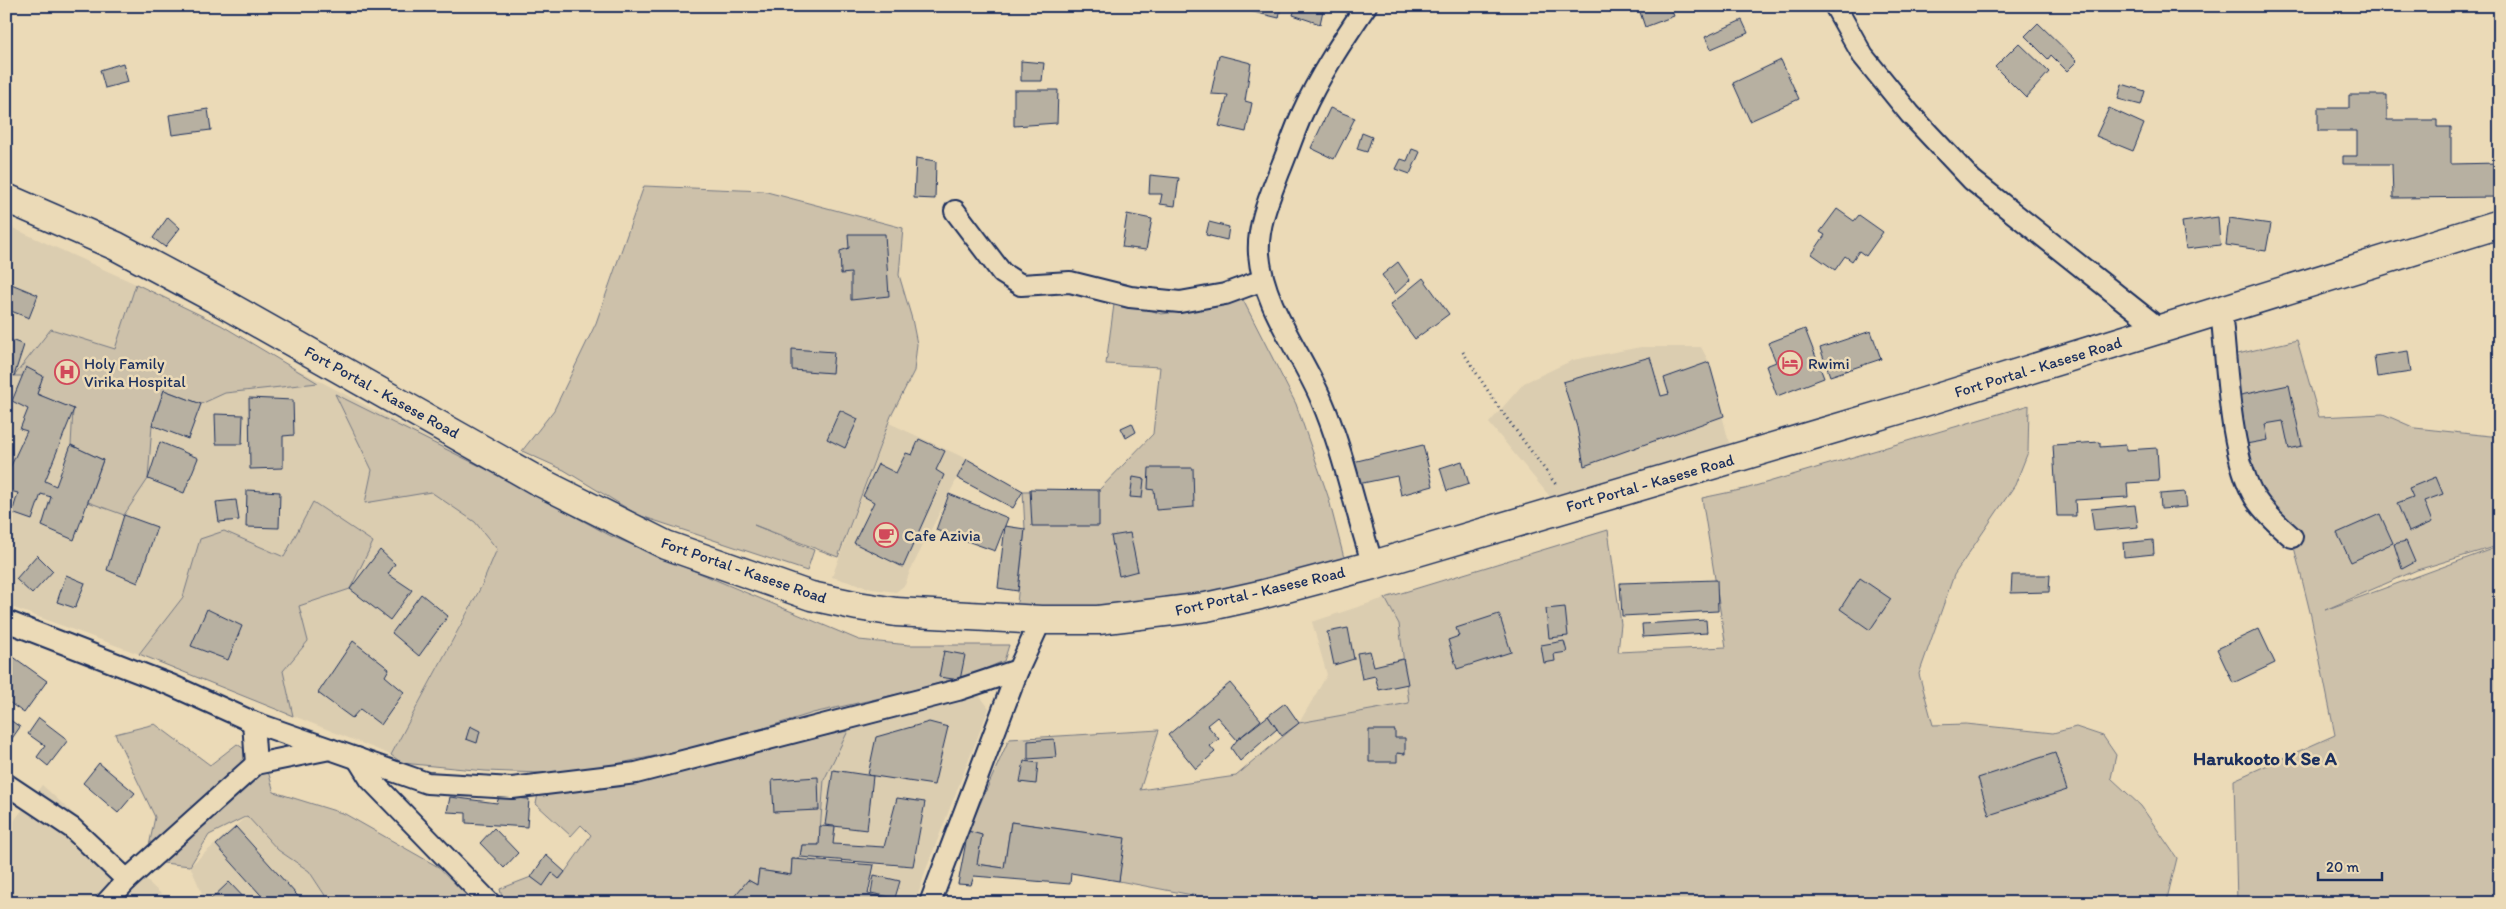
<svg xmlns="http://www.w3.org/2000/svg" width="2506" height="909" viewBox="0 0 2506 909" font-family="Itim,sans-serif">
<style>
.built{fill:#dbcdb0}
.green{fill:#cdc1aa;stroke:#747884}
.building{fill:#b7b0a1;stroke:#1b2f5e}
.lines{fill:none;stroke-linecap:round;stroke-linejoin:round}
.minor-casing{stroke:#1b2f5e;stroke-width:24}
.highway-casing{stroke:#1b2f5e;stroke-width:31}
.path{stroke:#1b2f5e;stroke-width:3;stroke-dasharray:1 4;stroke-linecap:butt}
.minor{stroke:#ebdab7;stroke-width:20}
.highway{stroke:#ebdab7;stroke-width:28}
.labels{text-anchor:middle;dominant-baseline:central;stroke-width:5;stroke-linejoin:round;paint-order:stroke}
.poi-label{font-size:16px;fill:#1b2f5e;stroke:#ebdab7;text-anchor:start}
.street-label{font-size:16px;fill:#1b2f5e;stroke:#ebdab7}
.quarter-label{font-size:19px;font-weight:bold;fill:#1b2f5e;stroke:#ebdab7}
</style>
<rect width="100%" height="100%" fill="#ebdab7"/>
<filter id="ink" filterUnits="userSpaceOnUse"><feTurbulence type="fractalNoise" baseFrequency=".02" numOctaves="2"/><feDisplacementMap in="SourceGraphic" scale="10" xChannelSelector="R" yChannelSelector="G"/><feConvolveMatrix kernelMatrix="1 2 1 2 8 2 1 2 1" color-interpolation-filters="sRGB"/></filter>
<g filter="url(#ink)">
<g class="built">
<polygon points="6,225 136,284 530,492 391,755 139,654 6,605"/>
<polygon points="1641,347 1701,347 1709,362 1731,451 1556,504 1489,423 1524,383 1573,360"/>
<polygon points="889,423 967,459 910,571 905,585 896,592 872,589 832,577"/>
<polygon points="1385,598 1399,624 1409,703 1299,723 1327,675 1312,622"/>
<polygon points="979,695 989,708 925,872 916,903 896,903 900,881 874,875 874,865 913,866 925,802 897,798 884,847 833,844 835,827 820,826 824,780 848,731"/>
<polygon points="42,785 171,903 6,903 6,831"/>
<polygon points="247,816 278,850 309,871 330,903 195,903 202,893 190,866"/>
</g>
<g class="green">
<polygon points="644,186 763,191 903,228 899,275 912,319 917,344 914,371 891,416 838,557 754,525 814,550 807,571 638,515 564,470 522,451 554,410 596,323"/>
<polygon points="136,284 221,325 318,383 225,393 201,404 164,390 152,425 148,479 124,515 88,502 103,460 71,445 73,409 37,394 42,376 14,376 51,329 115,349"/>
<polygon points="1235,295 1243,300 1296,404 1328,496 1344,558 1165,607 1016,612 1025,529 1023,491 1099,490 1153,434 1160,367 1106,364 1115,297 1161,314 1204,309"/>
<polygon points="2297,340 2319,417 2383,414 2415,428 2500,437 2500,545 2417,570 2325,610 2500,546 2500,903 2237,903 2234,780 2335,735 2311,616 2294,547 2272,533 2240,491 2225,432 2221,358"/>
<polygon points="335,394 506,479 611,536 859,640 909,645 1009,645 1004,661 975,673 907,692 813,713 712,744 568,774 485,771 402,763 391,755 481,587 497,549 475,522 431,492 365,503 372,470"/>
<polygon points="2029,405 2028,452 2015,485 1954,575 1919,674 1933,725 1966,724 2053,733 2076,727 2103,736 2116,755 2111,778 2141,806 2177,858 2166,903 1234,903 1119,881 1124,838 1011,822 1004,868 977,864 982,835 968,831 1009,739 1159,730 1140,790 1236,776 1299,723 1409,703 1399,624 1385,598 1608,530 1621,624 1618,652 1726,647 1702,498 1745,489"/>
<polygon points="313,502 373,542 350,589 299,606 308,641 283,671 293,716 139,654 183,597 200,539 224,531 284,557"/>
<polygon points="155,724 210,765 237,744 266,764 274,792 345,814 442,869 477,903 330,903 309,871 278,850 247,816 209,835 190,866 146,861 155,817 115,734"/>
<polygon points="848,731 824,780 819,845 802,845 800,857 792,859 791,875 759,870 757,885 748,880 737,903 507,903 502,898 500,889 531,877 543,885 552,873 560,879 591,835 581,825 571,836 536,804 538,794"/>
</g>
<g class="building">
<polygon points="1228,6 1281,6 1279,18"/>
<polygon points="1296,6 1324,6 1320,24 1293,15"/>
<polygon points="1638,6 1670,6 1674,16 1645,27"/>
<polygon points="1742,20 1748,33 1711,49 1705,37"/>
<polygon points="2038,23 2077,61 2067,71 2051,55 2048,59 2025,36"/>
<polygon points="2019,43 2049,72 2026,98 1995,67"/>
<polygon points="1219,55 1251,63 1245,101 1252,103 1246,132 1219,126 1228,95 1211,94"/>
<polygon points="1781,60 1799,99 1750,121 1733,83"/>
<polygon points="1021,61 1044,63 1042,81 1021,81"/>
<polygon points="123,63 128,82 105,88 100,70"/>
<polygon points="2122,84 2145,91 2141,105 2118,99"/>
<polygon points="1014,90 1058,90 1057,123 1014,126"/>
<polygon points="2349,95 2387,95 2387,120 2437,120 2437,127 2451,127 2451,164 2500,163 2500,197 2393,198 2392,164 2343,164 2343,156 2357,156 2357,131 2318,131 2318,108 2349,108"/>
<polygon points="1330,108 1355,118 1334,159 1311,148"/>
<polygon points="2109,108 2144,124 2133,151 2096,136"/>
<polygon points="208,109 211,130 172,135 169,115"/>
<polygon points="1362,133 1372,137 1367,152 1357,149"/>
<polygon points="1412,149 1420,152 1410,174 1396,169 1401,159 1407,161"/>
<polygon points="916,158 936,161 935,199 914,198"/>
<polygon points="1150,175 1179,178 1175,206 1160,204 1162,194 1149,194"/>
<polygon points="1837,209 1854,221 1859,215 1883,232 1866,256 1859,251 1852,261 1845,256 1835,270 1812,254 1825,235 1820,232"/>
<polygon points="1127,214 1152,219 1146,250 1122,247"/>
<polygon points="168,217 180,228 165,247 153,238"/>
<polygon points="2218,217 2220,245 2186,249 2182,222"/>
<polygon points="2229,218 2271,224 2266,251 2226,245"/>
<polygon points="1209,222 1229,227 1227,240 1206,235"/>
<polygon points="848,234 885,234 889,296 851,300 851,273 841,274 840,251 849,248"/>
<polygon points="1398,262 1410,280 1395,294 1382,275"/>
<polygon points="1423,278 1449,314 1415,339 1390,305"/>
<polygon points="9,283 38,295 29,318 6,309"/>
<polygon points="1805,329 1824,378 1777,396 1766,366 1776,362 1768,343"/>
<polygon points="1871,331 1881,359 1830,376 1820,348"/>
<polygon points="6,338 24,345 14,376 6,373"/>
<polygon points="792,349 834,352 832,373 792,370"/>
<polygon points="2408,351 2411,372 2377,377 2374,356"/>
<polygon points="1650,357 1661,396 1669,394 1664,378 1709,362 1724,416 1584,466 1577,427 1563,382"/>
<polygon points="26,367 43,376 37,394 74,409 45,481 56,486 71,445 103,460 74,540 42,526 51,497 41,494 32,520 12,513 18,493 6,490 6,469 9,470 27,431 20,429 28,409 12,401"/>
<polygon points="2289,385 2302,446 2289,449 2283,421 2265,424 2268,440 2246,444 2236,396"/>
<polygon points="164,390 201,404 188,439 152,425"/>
<polygon points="249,398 293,400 294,435 283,436 283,468 250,469"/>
<polygon points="840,410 858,419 845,448 827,439"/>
<polygon points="215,414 243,415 242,444 216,444"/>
<polygon points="1132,423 1136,432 1126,438 1121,428"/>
<polygon points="919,439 945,451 936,470 944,475 903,567 854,543 874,502 863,496 878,464 896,473 906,453 912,455"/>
<polygon points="160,442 198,458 184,493 148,479"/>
<polygon points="2100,442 2100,447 2126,445 2126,450 2157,448 2159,481 2127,483 2128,497 2075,500 2076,516 2057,516 2053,445"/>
<polygon points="1423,445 1433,486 1401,495 1397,476 1358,484 1353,462"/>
<polygon points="967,459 1023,491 1013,508 957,478"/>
<polygon points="1462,461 1469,484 1447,491 1440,468"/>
<polygon points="1149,468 1193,468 1194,507 1156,510 1154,490 1148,489"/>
<polygon points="1133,477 1144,479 1142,498 1130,497"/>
<polygon points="2436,477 2443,494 2424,501 2432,522 2409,532 2397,503 2413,497 2409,488"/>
<polygon points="1030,489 1099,490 1099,526 1032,526"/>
<polygon points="247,490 280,492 279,528 246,527"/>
<polygon points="2185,492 2187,507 2161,509 2160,494"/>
<polygon points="949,494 1008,518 995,551 936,530"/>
<polygon points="236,500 239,520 219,522 216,502"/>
<polygon points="2135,505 2138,527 2094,531 2091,509"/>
<polygon points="2380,514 2393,543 2351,562 2337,533"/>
<polygon points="124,515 157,527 138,583 107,570"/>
<polygon points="1005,526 1025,529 1018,591 998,588"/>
<polygon points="1130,533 1138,571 1119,576 1111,536"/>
<polygon points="2153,540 2154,554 2124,557 2123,543"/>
<polygon points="2406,541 2415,562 2402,569 2394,544"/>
<polygon points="380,550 395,564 388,574 412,590 390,620 350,589"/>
<polygon points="37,555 53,571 32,594 16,579"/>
<polygon points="66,575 85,583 75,608 57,602"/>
<polygon points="2012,575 2050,575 2049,592 2011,593"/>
<polygon points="1860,578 1891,599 1870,630 1840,609"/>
<polygon points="1717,580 1718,611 1622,616 1620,583"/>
<polygon points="421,594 448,616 419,656 392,633"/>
<polygon points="1565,607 1568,636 1549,638 1546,609"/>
<polygon points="207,609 242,626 228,660 191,646"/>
<polygon points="1499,614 1511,652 1457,669 1448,640 1459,636 1456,628"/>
<polygon points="1706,620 1707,633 1643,637 1642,624"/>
<polygon points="1348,628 1354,659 1334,665 1327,632"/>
<polygon points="2259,629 2275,663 2233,683 2217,649"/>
<polygon points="353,641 389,669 385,676 404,692 381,725 360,709 352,718 318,693"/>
<polygon points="1564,641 1567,652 1554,654 1555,661 1544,663 1541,645"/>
<polygon points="944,651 965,655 960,680 939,677"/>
<polygon points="1370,651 1374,666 1403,659 1408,684 1379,690 1375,676 1362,679 1357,653"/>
<polygon points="12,656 47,681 24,713 6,700 6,664"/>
<polygon points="1230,683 1261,720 1237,740 1217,717 1207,725 1219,739 1210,746 1215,752 1196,769 1168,735"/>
<polygon points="1285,703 1299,723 1282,736 1268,716"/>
<polygon points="1268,716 1277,729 1240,761 1231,748 1237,740"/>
<polygon points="6,717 20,727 6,747"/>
<polygon points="39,718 68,740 48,766 37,757 45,746 28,734"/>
<polygon points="929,722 948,727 934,785 868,775 876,737"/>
<polygon points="470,726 480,731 477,743 466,739"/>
<polygon points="1369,730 1395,730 1395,738 1405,738 1405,754 1397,753 1397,762 1369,762"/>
<polygon points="1054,739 1056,757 1028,759 1028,741"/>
<polygon points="2055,753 2067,790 1989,815 1978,778"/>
<polygon points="1024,761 1038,763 1036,784 1020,782"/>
<polygon points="99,763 135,793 118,813 83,783"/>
<polygon points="833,770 873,776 867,830 825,825"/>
<polygon points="818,777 819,810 774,812 772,780"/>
<polygon points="450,797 497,803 499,797 529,799 527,827 466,823 466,813 447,812"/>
<polygon points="897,798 925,802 913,866 800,857 802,845 819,845 820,826 835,827 833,844 884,847"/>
<polygon points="1011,822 1125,838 1119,881 1071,873 1070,884 974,876 971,885 958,884 968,831 982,835 977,864 1004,868"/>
<polygon points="236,827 304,903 268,903 216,845"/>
<polygon points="494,828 518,853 504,868 480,843"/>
<polygon points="546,855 565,872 559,879 552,873 543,886 531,877"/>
<polygon points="792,859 874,865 868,894 897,900 896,903 737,903 732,899 748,880 757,885 759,870 791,875"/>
<polygon points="874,875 900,881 895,898 871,893"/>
<polygon points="229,882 249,903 207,903"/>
</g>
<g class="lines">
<defs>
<g id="minor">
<path d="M1366,6C1343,40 1319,76 1302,114C1294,132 1288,151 1280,170C1270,196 1257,225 1259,254C1263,306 1301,352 1321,399C1344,452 1355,510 1373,565"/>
<polyline points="1835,6 1863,56 1910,114 1972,180 2161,330"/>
<polyline points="955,211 1002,273 1021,285 1070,282 1130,297 1180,302 1225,294 1263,280"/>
<path d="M2221,310C2227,362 2229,455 2255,498C2265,513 2278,525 2292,537"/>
<polyline points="6,621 171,685 253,722 427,783 512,788 636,773 958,690 1018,670"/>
<polyline points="253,722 256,764"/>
<polyline points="357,758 370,779 490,903"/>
<polyline points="6,784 72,828 127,880 106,903"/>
<polyline points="127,880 256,764 330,749"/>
<polyline points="930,903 1018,670 1041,620"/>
</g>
<polyline id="highway" points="6,198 116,246 221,302 536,480 666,545 811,596 858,606 896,612 1041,620 1098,620 1206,607 1260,595 1373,565 1905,408 2500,224"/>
</defs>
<use href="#minor" class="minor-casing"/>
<use href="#highway" class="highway-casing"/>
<polyline class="path" points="1463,352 1497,405 1557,486"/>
<use href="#minor" class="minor"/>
<use href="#highway" class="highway"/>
</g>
</g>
<defs>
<symbol id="hotel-ring" viewBox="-11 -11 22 22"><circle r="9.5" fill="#ebdab7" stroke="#d1495b" stroke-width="1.5"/><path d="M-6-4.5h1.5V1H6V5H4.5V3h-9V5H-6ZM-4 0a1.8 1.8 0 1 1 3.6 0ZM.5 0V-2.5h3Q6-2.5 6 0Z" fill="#d1495b"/></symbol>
<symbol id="hospital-ring" viewBox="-11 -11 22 22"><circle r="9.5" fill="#ebdab7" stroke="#d1495b" stroke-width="1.5"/><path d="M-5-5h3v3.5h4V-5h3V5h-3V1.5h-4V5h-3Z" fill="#d1495b"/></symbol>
<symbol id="cafe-ring" viewBox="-11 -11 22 22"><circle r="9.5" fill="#ebdab7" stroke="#d1495b" stroke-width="1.5"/><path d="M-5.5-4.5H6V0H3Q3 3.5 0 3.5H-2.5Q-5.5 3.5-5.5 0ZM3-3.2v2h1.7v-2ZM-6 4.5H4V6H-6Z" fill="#d1495b"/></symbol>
</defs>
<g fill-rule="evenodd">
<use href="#hotel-ring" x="1776" y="349" width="28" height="28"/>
<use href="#hospital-ring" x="53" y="358" width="28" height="28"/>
<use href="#cafe-ring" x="872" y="521" width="28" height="28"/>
</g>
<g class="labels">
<g class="poi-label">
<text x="84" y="363">Holy Family<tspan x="84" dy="18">Virika Hospital</tspan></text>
<text x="1808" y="363">Rwimi</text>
<text x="904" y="535">Cafe Azivia</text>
</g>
<g class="street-label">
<text transform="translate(2038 367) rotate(-17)">Fort Portal - Kasese Road</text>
<text transform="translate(382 392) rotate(29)">Fort Portal - Kasese Road</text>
<text transform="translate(1650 483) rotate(-16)">Fort Portal - Kasese Road</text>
<text transform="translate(744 570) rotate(19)">Fort Portal - Kasese Road</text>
<text transform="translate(1260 591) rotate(-13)">Fort Portal - Kasese Road</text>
</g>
<g class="quarter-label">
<text x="2265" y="758">Harukooto K Se A</text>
</g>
</g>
<rect width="2506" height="909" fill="none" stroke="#ebdab7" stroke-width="25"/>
<rect x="12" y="12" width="2481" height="884" fill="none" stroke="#1b2f5e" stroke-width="2" filter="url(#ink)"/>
<path d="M2318 872v8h64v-8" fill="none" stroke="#1b2f5e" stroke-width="2.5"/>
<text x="2326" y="872" font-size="15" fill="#1b2f5e" stroke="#ebdab7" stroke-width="4" paint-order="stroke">20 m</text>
</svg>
